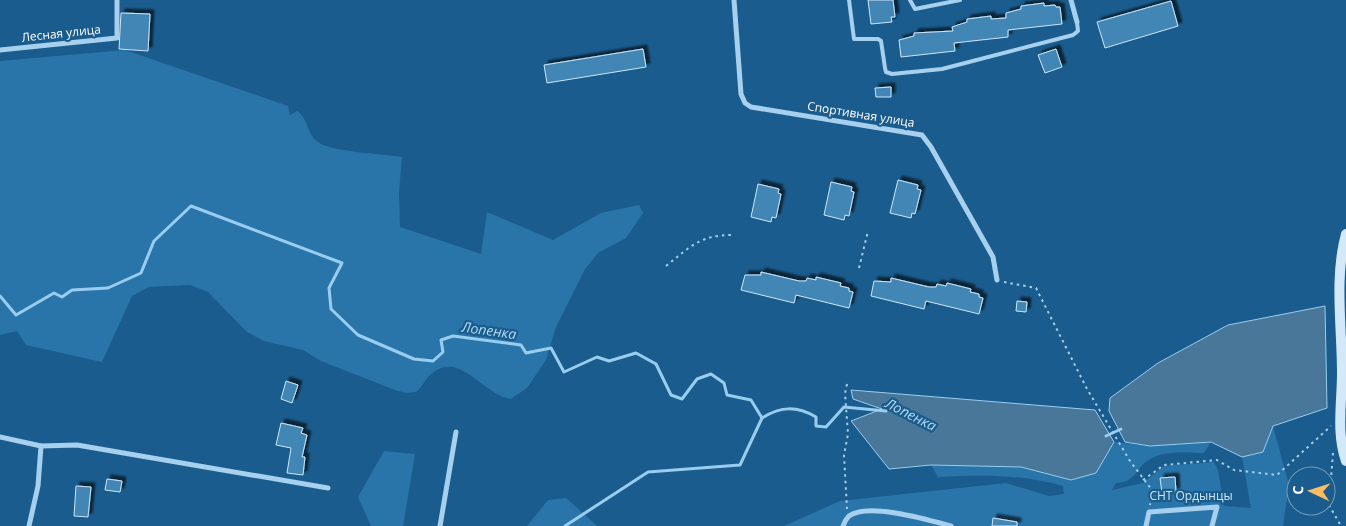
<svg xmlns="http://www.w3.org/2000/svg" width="1346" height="526" viewBox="0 0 1346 526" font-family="'Open Sans',sans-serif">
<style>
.green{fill:#2975aa}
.water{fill:#48779a;stroke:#99cdf0}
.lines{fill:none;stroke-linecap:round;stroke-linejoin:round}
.stream{stroke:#99cdf0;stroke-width:3}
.building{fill:#4286b6;stroke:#cce7fa;filter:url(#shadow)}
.path{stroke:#a6d0ee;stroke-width:2;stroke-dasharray:2.5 4;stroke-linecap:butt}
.lane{stroke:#a6d0ee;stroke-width:4}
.street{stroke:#a6d0ee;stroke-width:5}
.secondary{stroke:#d3e9fa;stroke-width:10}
.labels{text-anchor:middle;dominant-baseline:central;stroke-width:4.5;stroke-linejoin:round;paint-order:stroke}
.street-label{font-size:12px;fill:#fff;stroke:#1a5c8d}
.park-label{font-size:12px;fill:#cce7fa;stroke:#1a5c8d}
.water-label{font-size:14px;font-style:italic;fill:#b2daf5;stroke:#1a5c8d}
</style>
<defs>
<filter id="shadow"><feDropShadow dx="4" dy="-4" stdDeviation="1" flood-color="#0009"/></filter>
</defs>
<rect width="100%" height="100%" fill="#1a5c8d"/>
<g class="green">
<path d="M125,50L288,106L290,115L297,111C309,119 306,133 318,142C330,152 385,154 402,157L399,192L400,227L481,254L487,212L553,240L601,213L639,205L643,213L626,238L598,253L585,269L556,327L546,360L527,388L511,399C481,394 458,346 428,377C424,382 421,388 416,392L406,393L395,390L321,361L303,350L264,341L247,332L208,292L190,285L149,287L132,296L102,362L26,345L17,331L0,335V61Z"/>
<path d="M1273,426L1289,485L1283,526H784L840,501L1006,483L1049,496L1064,494L1063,486C1020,474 982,475 938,477L931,465L1021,467L1071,480L1096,473L1114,442L1150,446L1211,442L1204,453C1187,453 1165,450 1150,459C1134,469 1137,482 1116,483L1112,490L1143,483L1164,466L1214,462L1218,470L1224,506L1251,508L1242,457L1263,452Z"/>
<polygon points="384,451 415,454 403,526 371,526 358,497"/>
<polygon points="566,498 597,526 527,526 548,500"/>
</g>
<g class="water">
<polygon points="1325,306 1327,408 1273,426 1263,452 1242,457 1211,442 1150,446 1125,442 1109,411 1110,398 1158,363 1228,325"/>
<polygon points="851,390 1095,410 1114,442 1096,473 1071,480 1021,467 931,465 889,469 851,421 882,409 853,399"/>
</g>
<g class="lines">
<g class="stream">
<path d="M0,296L16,315L54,293L62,297L72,290L108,288L141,273L154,241L191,206L342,263L329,288L331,309L358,335L414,359L433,361L443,352L441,340L453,336L521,345L526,353L551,348L564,372L597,357L609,361L636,353L656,364L671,395L682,399L697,379L711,374L724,383L727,395L751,400L762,418C781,406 797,406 816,417V426L826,427L844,407L886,411"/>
<polyline points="1106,436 1121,429"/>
<polyline points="565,526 648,472 740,465 762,418"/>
</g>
</g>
<g class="building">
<polygon points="868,0 893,0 895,17 891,17 892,22 871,24"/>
<polygon points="1171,1 1178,26 1105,48 1097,22"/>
<polygon points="1044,3 1044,6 1055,5 1056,7 1060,7 1062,24 1008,30 1008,37 954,43 955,51 901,57 899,40 914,36 914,33 953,31 952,27 967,22 967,19 991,16 991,19 1006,18 1006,13 1021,9 1021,6"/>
<polygon points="121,13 150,14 148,51 119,49"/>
<polygon points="643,49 646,67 547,83 544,65"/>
<polygon points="1056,49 1062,67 1045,73 1038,55"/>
<polygon points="891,87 891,97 876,97 875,88"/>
<polygon points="898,180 918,185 917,189 921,190 915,214 912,213 911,218 890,213"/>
<polygon points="831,182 852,187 851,191 854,192 849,216 845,215 844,220 824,215"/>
<polygon points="758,184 779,189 778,193 781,194 776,218 772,217 771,222 751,217"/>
<polygon points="761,272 799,281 806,281 807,278 816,280 816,277 841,283 840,286 849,288 849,291 853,292 849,308 796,295 794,303 741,290 745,275 761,275"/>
<polygon points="891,278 929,287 936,287 937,284 946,286 947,283 971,289 970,292 979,294 979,297 983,298 979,314 926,301 924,309 871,296 874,281 891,282"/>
<polygon points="1017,301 1027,302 1026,312 1016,311"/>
<polygon points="286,381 298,385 292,403 281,399"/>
<polygon points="281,423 303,428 301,433 307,435 302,457 305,457 303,475 287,473 291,448 276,445"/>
<polygon points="1175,477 1176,492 1162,493 1160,478"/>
<polygon points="107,479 122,481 120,492 105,490"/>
<polygon points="76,486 91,487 88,517 74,516"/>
<polygon points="993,518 1017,522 1017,526 992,526"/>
</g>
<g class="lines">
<g class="path">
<path d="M666,266C690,247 700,235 732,235"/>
<polyline points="859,268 868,231"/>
<polyline points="1004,282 1036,288 1087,389 1130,461 1152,490 1150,505"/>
<polyline points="847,384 845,393 848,434 844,455 847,509"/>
<polyline points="1333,453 1329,505 1341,526"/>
<polyline points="1143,480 1164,465 1217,460 1234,470 1277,475 1331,426"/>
</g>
<g class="lane">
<polyline points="849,0 854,39 878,39 881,41 885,68 886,72 892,74 942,69 1073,35 1078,31 1077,22"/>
<polyline points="910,0 915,9 960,0"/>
</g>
<g class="street">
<polyline points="734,0 741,94 745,103 751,107 922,135 931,147 993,257 997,280"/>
<polyline points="1071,0 1077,22"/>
<polyline points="0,50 117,38 117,0"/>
<polyline points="0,437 41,446 38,486 29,526"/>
<polyline points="41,446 77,445 328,488"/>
<polyline points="440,526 456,432"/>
<path d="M843,526C844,523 847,518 849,516C868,502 929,520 951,526"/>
<polyline points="1146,526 1149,512 1217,507 1212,526"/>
</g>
<path class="secondary" d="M1346,234C1334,277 1342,328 1342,373C1342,402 1336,433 1346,461"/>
</g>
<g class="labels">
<g class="street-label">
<text transform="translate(61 33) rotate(-6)">Лесная улица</text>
<text transform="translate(861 114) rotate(9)">Спортивная улица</text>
</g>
<g class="park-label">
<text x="1191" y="495">СНТ Ордынцы</text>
</g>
<g class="water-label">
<text transform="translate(489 330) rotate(8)">Лопенка</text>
<text transform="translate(911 414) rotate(27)">Лопенка</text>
</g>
</g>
<g transform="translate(1311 491) rotate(274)"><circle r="24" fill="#1a5c8d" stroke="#769dbb"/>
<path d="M0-4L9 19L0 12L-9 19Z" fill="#ffbd63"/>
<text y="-8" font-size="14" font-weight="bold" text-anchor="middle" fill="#ffffff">С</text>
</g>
</svg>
